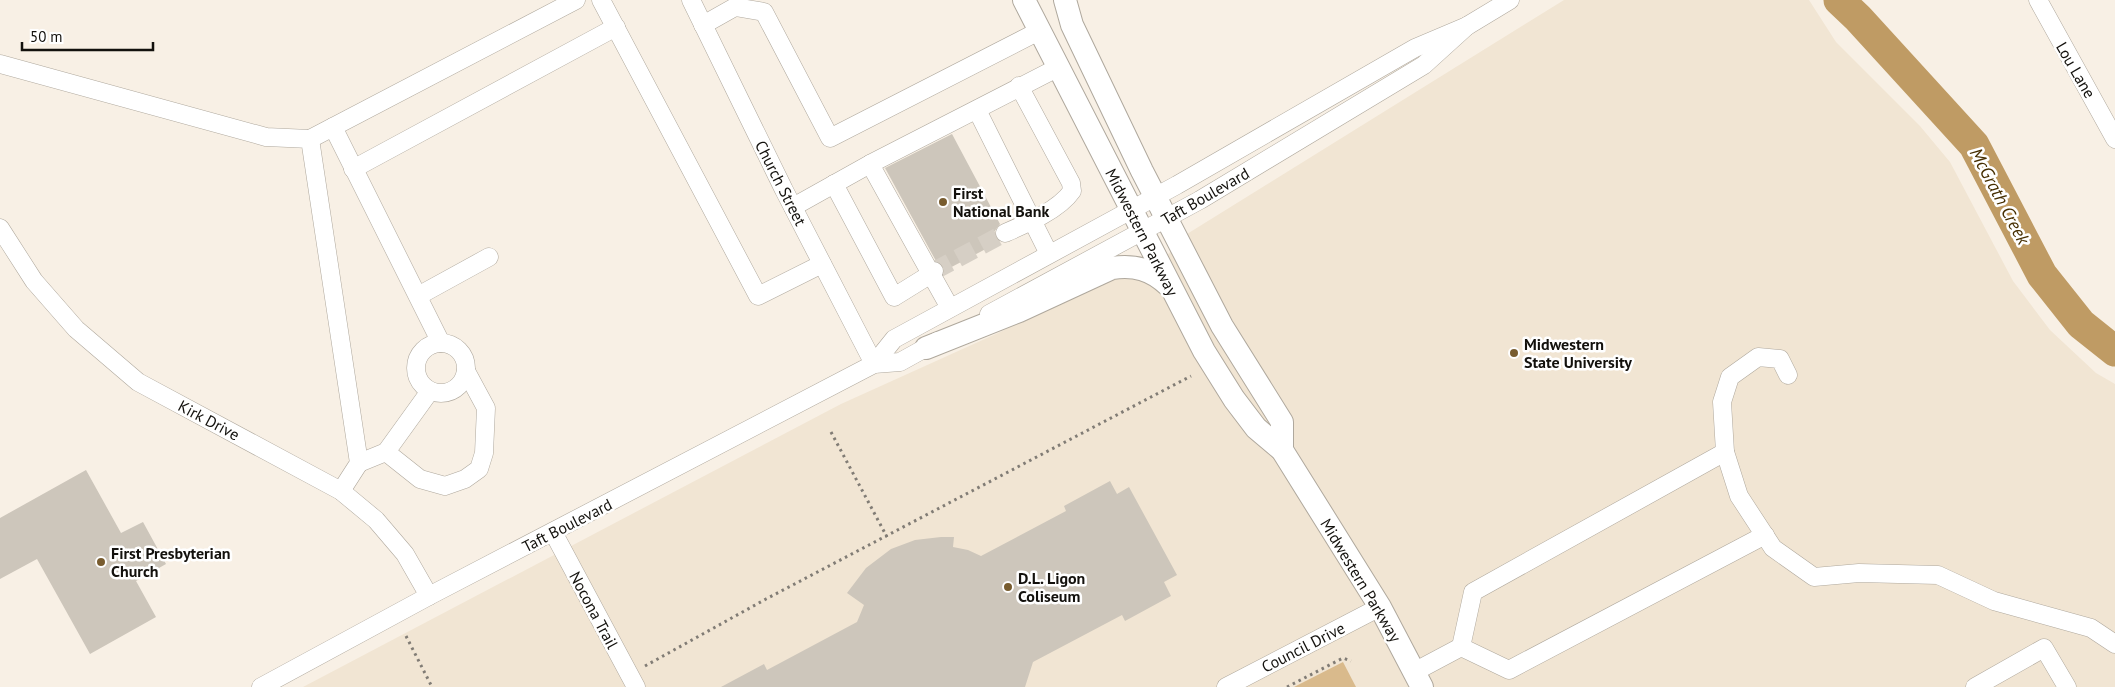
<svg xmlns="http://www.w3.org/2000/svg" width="2115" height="687" viewBox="0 0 2115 687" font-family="'PT Sans',sans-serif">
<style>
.built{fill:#f1e5d3}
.green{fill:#d9ba8c}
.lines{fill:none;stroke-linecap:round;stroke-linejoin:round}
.river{stroke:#bf9b64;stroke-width:31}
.building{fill:#cdc6bb}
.minor-tunnel{stroke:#d6cfc5;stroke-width:18;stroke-dasharray:18 9;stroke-linecap:butt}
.minor-casing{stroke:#afa89d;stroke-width:19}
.major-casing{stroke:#afa89d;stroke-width:24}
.path{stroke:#817c75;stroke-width:3;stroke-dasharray:2.5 4;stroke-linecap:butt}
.minor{stroke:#fff;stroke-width:18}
.major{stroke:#fff;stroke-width:22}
.poi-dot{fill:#785c2f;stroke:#fff;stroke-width:2}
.labels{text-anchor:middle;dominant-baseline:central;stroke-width:5;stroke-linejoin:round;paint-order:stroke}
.street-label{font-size:16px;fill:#13110d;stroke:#fff}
.poi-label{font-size:16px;font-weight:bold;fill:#13110d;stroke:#fff;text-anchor:start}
.water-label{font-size:18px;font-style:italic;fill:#462e00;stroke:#fff}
</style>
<rect width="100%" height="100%" fill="#f8f0e5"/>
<polygon class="built" points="1564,0 1809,0 1836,42 1920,126 1950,162 2013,281 2050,330 2096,373 2115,384 2115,687 303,687 841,404 998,333 1081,291 1127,273 1147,277 1187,234"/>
<polygon class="green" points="1343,662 1356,687 1294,687"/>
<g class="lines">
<polyline class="river" points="1839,0 1858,18 1974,145 2042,275 2081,324 2115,351"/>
</g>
<g class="building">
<polygon points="952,134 1000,224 994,232 995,238 999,242 944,271 942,264 936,261 885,168"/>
<polygon points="86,470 121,533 143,522 166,564 136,581 156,617 90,654 37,559 0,579 0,518"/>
<polygon points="1110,481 1117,494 1129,487 1177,575 1164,582 1171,596 1125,621 1122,615 1033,662 1025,687 721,687 764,664 767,670 857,622 864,605 847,593 866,568 891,549 915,540 941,537 954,537 953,547 968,550 981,556 1066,511 1064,506"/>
</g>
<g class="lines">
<polyline class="minor-tunnel" points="934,271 1005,233"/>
<defs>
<g id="minor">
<polyline points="601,0 758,296 822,264"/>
<polyline points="691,0 784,190 874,364"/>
<polyline points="2038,0 2115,139"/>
<polyline points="703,25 735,7 764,12 830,138 1041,30"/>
<polyline points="0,64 266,137 310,139 359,463 341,491"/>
<polyline points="977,110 1049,254"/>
<polyline points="333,127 441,343"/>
<polyline points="310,139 576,0"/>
<polyline points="870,164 931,274 934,271"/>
<polyline points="353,169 616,27"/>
<polyline points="834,184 894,297 931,274 950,308"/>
<polyline points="793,207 870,164 1059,67"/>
<polyline points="0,228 34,281 76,329 138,382 341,491 376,520 405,554 429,596"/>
<path d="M1005,233C1026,224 1059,210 1072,191L1071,183L1019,86"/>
<polyline points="418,296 489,257"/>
<polyline points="989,314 1200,200 1424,65 1467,26"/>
<circle cx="441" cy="368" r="25"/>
<polyline points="874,364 894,339 1177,185 1415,48 1467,26 1510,0"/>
<polyline points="1788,375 1780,359 1758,357 1730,377 1722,402 1725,452 1739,496 1773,548 1814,577 1859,573 1938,575 1994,601 2091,628 2115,644"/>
<polyline points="386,452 420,479 445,486 465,479 479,469 484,453 486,408 466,371"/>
<polyline points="359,463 386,452 430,391"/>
<polyline points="553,532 636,687"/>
<polyline points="1461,647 1473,592 1725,452"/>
<polyline points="1414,672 1461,647 1509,670 1765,535"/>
<polyline points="261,687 429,596 874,364 900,362 938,341"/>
<polyline points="1226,687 1380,607"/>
<polyline points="1975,687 2044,648 2067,687"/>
</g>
<g id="major">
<polyline points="1024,0 1204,351 1234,399 1256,428 1282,450 1380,607 1422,687"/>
<polyline points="1065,0 1072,25 1142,171 1222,326 1282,422 1282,450"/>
<path d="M926,348L1019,311L1112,268C1135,265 1151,269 1168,285"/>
</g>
</defs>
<use href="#minor" class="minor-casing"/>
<use href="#major" class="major-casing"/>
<g class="path">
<polyline points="831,432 887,537"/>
<polyline points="406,636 432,687"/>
<polyline points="645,666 766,599 1191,376"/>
<polyline points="1287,687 1343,658 1351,661"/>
</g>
<use href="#minor" class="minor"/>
<use href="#major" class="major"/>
</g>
<g class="poi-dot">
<circle cx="943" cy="202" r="5"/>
<circle cx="1514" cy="353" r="5"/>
<circle cx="101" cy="562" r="5"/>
<circle cx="1008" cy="587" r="5"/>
</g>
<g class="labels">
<g class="street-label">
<text transform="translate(2076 70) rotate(60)">Lou Lane</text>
<text transform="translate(781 183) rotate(63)">Church Street</text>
<text transform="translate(1205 196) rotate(-30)">Taft Boulevard</text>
<text transform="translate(1142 232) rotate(63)">Midwestern Parkway</text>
<text transform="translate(209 420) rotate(28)">Kirk Drive</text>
<text transform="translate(567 525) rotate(-27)">Taft Boulevard</text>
<text transform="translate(1361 580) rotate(59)">Midwestern Parkway</text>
<text transform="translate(594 610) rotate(62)">Nocona Trail</text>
<text transform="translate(1303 647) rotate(-27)">Council Drive</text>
</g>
<g class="poi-label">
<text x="953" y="193">First<tspan x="953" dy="18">National Bank</tspan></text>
<text x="1524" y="344">Midwestern<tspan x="1524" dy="18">State University</tspan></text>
<text x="111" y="553">First Presbyterian<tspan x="111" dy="18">Church</tspan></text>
<text x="1018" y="578">D.L. Ligon<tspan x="1018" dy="18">Coliseum</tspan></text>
</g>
<g class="water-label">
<text transform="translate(2000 196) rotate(62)">McGrath Creek</text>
</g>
</g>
<path d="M22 42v8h131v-8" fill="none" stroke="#13110d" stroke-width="2.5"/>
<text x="30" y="42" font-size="15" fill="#13110d" stroke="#ffffff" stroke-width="4" paint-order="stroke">50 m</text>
</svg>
